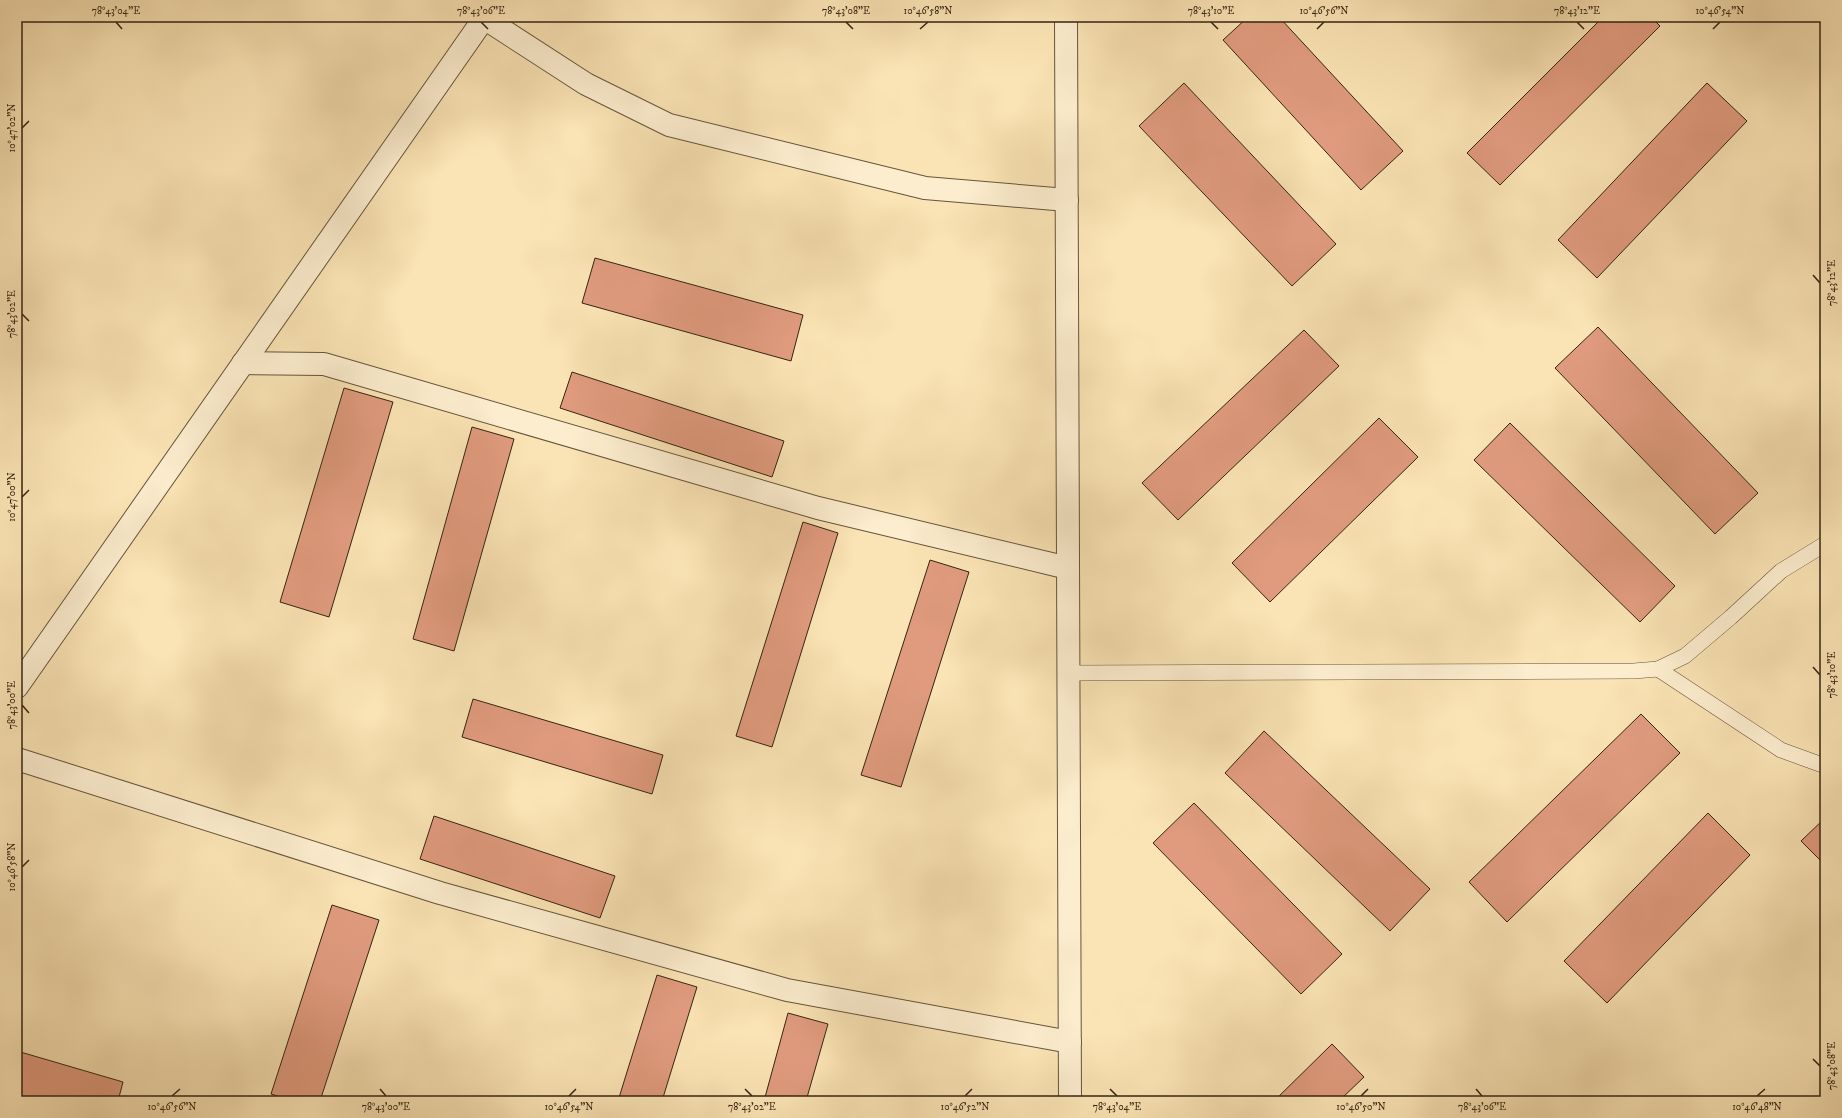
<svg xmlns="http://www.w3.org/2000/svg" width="1842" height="1118" viewBox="0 0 1842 1118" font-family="'IM FELL DW Pica',serif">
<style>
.building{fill:#e09b7e;stroke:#342413}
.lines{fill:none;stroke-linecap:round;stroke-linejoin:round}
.lane-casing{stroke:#66543b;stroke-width:16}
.street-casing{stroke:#66543b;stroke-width:24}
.lane{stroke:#fcedce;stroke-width:15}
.street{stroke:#fcedce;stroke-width:22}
.ticks{fill:none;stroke:#342413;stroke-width:1.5}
.neatline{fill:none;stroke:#342413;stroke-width:1.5}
.ticks-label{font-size:10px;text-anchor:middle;fill:#342413}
</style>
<rect width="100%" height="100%" fill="#fae3b4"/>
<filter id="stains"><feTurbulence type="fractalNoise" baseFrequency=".005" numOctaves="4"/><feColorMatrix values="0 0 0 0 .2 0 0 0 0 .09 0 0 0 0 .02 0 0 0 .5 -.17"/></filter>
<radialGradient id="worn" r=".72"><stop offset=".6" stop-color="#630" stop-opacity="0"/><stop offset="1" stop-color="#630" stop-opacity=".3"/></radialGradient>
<g class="building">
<polygon points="1248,17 1279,17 1403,151 1361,190 1223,40"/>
<polygon points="1603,17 1651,17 1660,26 1500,185 1467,153"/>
<polygon points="1184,83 1336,244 1292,286 1139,126"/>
<polygon points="1707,83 1747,121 1597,278 1558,240"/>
<polygon points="595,258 803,315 791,361 582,303"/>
<polygon points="1598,327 1758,493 1715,534 1555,368"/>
<polygon points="1304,330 1339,366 1178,520 1142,483"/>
<polygon points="572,372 784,441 772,477 560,408"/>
<polygon points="344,388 393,402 329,617 280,602"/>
<polygon points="1379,418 1418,457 1270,602 1232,563"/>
<polygon points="1510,423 1675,586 1640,622 1474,460"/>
<polygon points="472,427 514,439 454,651 413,639"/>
<polygon points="803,522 838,533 772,747 736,736"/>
<polygon points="930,560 969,572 901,787 861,775"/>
<polygon points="473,699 663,755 652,794 462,737"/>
<polygon points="1641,714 1680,753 1507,922 1469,882"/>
<polygon points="1264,731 1430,889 1390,931 1225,773"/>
<polygon points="1194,803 1342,954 1301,994 1153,843"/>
<polygon points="1708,813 1750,855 1607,1003 1564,961"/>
<polygon points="434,816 615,876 600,918 420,859"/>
<polygon points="1825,818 1825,865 1801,841"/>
<polygon points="332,905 379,920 320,1101 293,1101 271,1094"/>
<polygon points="657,975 697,987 662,1101 618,1101"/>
<polygon points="788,1013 828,1024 806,1101 764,1101"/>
<polygon points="1332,1044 1364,1077 1339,1101 1274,1101"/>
<polygon points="17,1051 123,1082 118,1101 28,1101 17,1098"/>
</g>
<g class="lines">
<defs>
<g id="lane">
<polyline points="1658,669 1781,750 1825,766"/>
<polyline points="1068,673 1634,671 1658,669 1685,656 1731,617 1781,571 1825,544"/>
</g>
<g id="street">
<polyline points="1066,17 1070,1101"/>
<polyline points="484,18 586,84 669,125 925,188 1067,200"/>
<polyline points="243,363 324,364 818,508 1068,568"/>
<polyline points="17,687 485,17"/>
<polyline points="17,759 440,893 787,990 1070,1042"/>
</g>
</defs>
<use href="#lane" class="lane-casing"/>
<use href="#street" class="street-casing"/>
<use href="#lane" class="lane"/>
<use href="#street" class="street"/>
</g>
<path class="ticks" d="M116,22L122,29M481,22L488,29M846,22L853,29M1211,22L1218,29M1577,22L1584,29M920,29L928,22M1317,29L1324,22M1713,29L1720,22M22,128L29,121M1813,275L1820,283M22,314L29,321M22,497L29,490M1813,667L1820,675M22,705L29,713M22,867L29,860M1813,1059L1820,1066M380,1089L386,1096M745,1089L752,1096M1110,1089L1117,1096M1476,1089L1482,1096M172,1096L180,1089M569,1096L576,1089M965,1096L972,1089M1361,1096L1368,1089M1757,1096L1765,1089"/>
<rect width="1842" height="1118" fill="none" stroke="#fae3b4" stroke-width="44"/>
<rect x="22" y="22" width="1798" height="1074" class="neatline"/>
<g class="ticks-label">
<text x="116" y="14">78°43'04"E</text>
<text x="481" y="14">78°43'06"E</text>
<text x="846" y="14">78°43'08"E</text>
<text x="928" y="14">10°46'58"N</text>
<text x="1211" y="14">78°43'10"E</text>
<text x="1324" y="14">10°46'56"N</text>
<text x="1577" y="14">78°43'12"E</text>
<text x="1720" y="14">10°46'54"N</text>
<text transform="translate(11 128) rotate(-90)" y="4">10°47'02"N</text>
<text transform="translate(1831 283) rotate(-90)" y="4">78°43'12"E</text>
<text transform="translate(11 314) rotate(-90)" y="4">78°43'02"E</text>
<text transform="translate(11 497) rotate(-90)" y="4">10°47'00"N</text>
<text transform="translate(1831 675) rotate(-90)" y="4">78°43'10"E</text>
<text transform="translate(11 705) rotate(-90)" y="4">78°43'00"E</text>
<text transform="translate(11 867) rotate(-90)" y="4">10°46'58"N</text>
<text transform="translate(1831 1066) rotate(-90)" y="4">78°43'08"E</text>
<text x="172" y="1110">10°46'56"N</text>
<text x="386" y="1110">78°43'00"E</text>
<text x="569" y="1110">10°46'54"N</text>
<text x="752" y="1110">78°43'02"E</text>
<text x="965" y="1110">10°46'52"N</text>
<text x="1117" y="1110">78°43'04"E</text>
<text x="1361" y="1110">10°46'50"N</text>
<text x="1482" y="1110">78°43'06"E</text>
<text x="1757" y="1110">10°46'48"N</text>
</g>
<rect width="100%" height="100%" filter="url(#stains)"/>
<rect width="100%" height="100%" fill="url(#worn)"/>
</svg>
